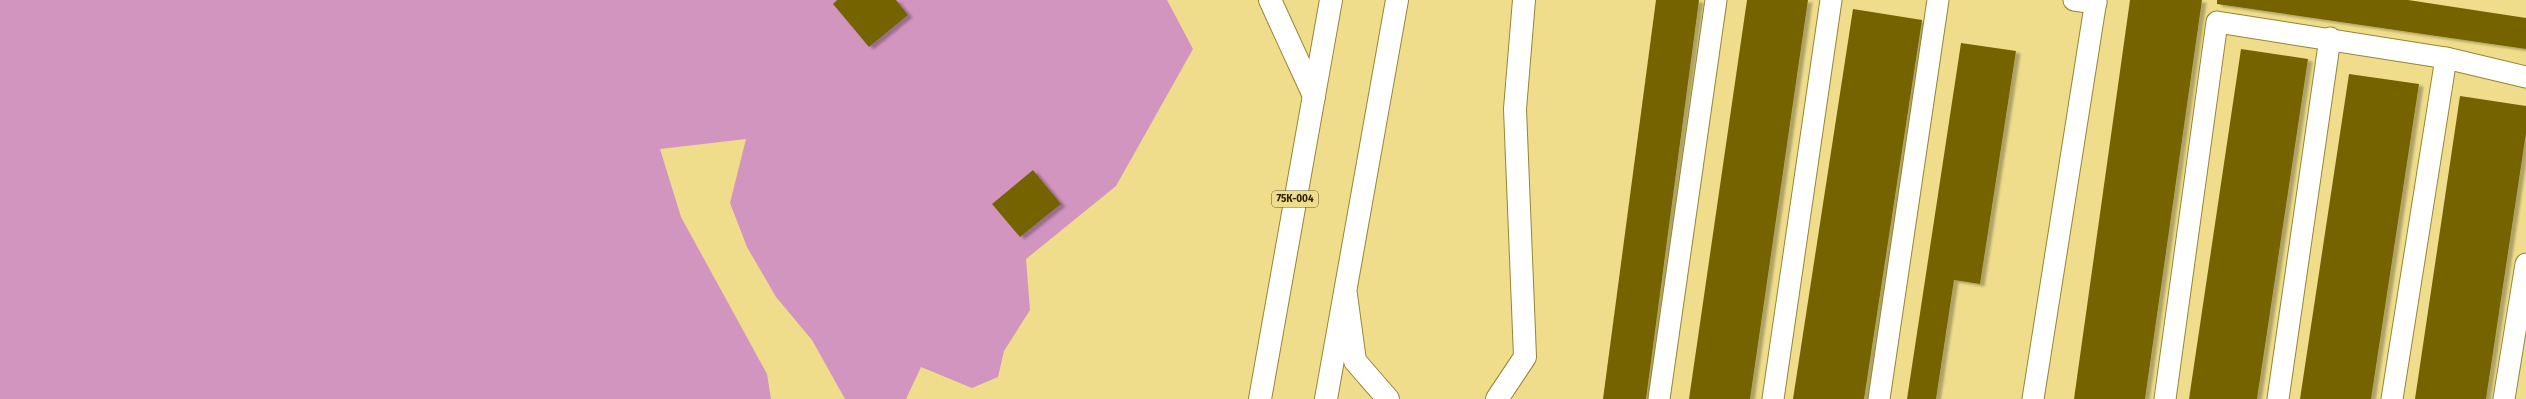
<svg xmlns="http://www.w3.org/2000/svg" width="2526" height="399" viewBox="0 0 2526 399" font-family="'Fira Sans',sans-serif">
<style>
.green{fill:#d195c0}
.building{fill:#756402;filter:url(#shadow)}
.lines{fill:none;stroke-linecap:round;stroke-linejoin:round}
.lane-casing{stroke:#968533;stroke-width:23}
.secondary-casing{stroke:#968533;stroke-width:24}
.highway-casing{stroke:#968533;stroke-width:24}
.lane{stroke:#fff;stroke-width:21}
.secondary{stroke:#fff;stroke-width:22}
.highway{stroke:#fff;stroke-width:22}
.labels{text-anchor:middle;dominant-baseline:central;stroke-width:4;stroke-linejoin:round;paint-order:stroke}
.shield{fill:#efdd8c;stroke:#64592a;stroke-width:1}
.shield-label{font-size:10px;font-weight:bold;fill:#282100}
</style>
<defs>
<filter id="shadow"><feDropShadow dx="4.5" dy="2.5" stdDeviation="1" flood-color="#0004"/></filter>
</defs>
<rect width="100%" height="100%" fill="#efdd8c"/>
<polygon class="green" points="0,0 1167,0 1193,49 1116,186 1026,259 1030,310 1004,351 998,377 972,388 921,367 906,399 845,399 812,340 776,297 747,247 730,203 746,139 660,149 681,217 767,374 771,399 0,399"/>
<g class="building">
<polygon points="837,0 896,0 908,15 869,47 833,4"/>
<polygon points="1656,0 1699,0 1646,399 1603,399"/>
<polygon points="1747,0 1808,0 1750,399 1689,399"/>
<polygon points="2130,0 2202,0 2145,399 2074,399"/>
<polygon points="2217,0 2408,0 2526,18 2526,49 2217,4"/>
<polygon points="1853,9 1922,20 1864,399 1793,399"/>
<polygon points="1961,43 2016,51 1980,284 1954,280 1936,399 1907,399"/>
<polygon points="2241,49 2308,59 2257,399 2189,399"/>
<polygon points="2349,74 2419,84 2371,399 2300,399"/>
<polygon points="2460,96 2526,106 2526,133 2486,399 2415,399"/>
<polygon points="1033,170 1061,204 1020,237 992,204"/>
</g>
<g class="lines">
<defs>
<g id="lane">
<polyline points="2074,0 2096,3"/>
<polyline points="1659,399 1716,0"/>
<polyline points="1773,399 1831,0"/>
<polyline points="1879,399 1938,0"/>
<polyline points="2033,399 2096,0"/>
<polyline points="2165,399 2217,22 2446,58 2526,77"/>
<polyline points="2278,399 2330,38"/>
<polyline points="2392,399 2446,58"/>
<polyline points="2504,399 2526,264"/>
</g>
<g id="secondary">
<polyline points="1270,0 1314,96"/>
<polyline points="1346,295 1355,361 1388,399"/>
<polyline points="1497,399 1525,357 1515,109 1524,0"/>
</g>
<g id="highway">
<polyline points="1260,399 1331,0"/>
<polyline points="1326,399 1397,0"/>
</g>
</defs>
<use href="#lane" class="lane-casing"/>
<use href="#secondary" class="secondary-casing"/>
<use href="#highway" class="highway-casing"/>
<use href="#lane" class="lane"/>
<use href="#secondary" class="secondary"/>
<use href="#highway" class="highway"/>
</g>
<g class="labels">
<rect class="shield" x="1272" y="191" width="46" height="16" rx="3"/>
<g class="shield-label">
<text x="1295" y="199">75К-004</text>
</g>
</g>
</svg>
